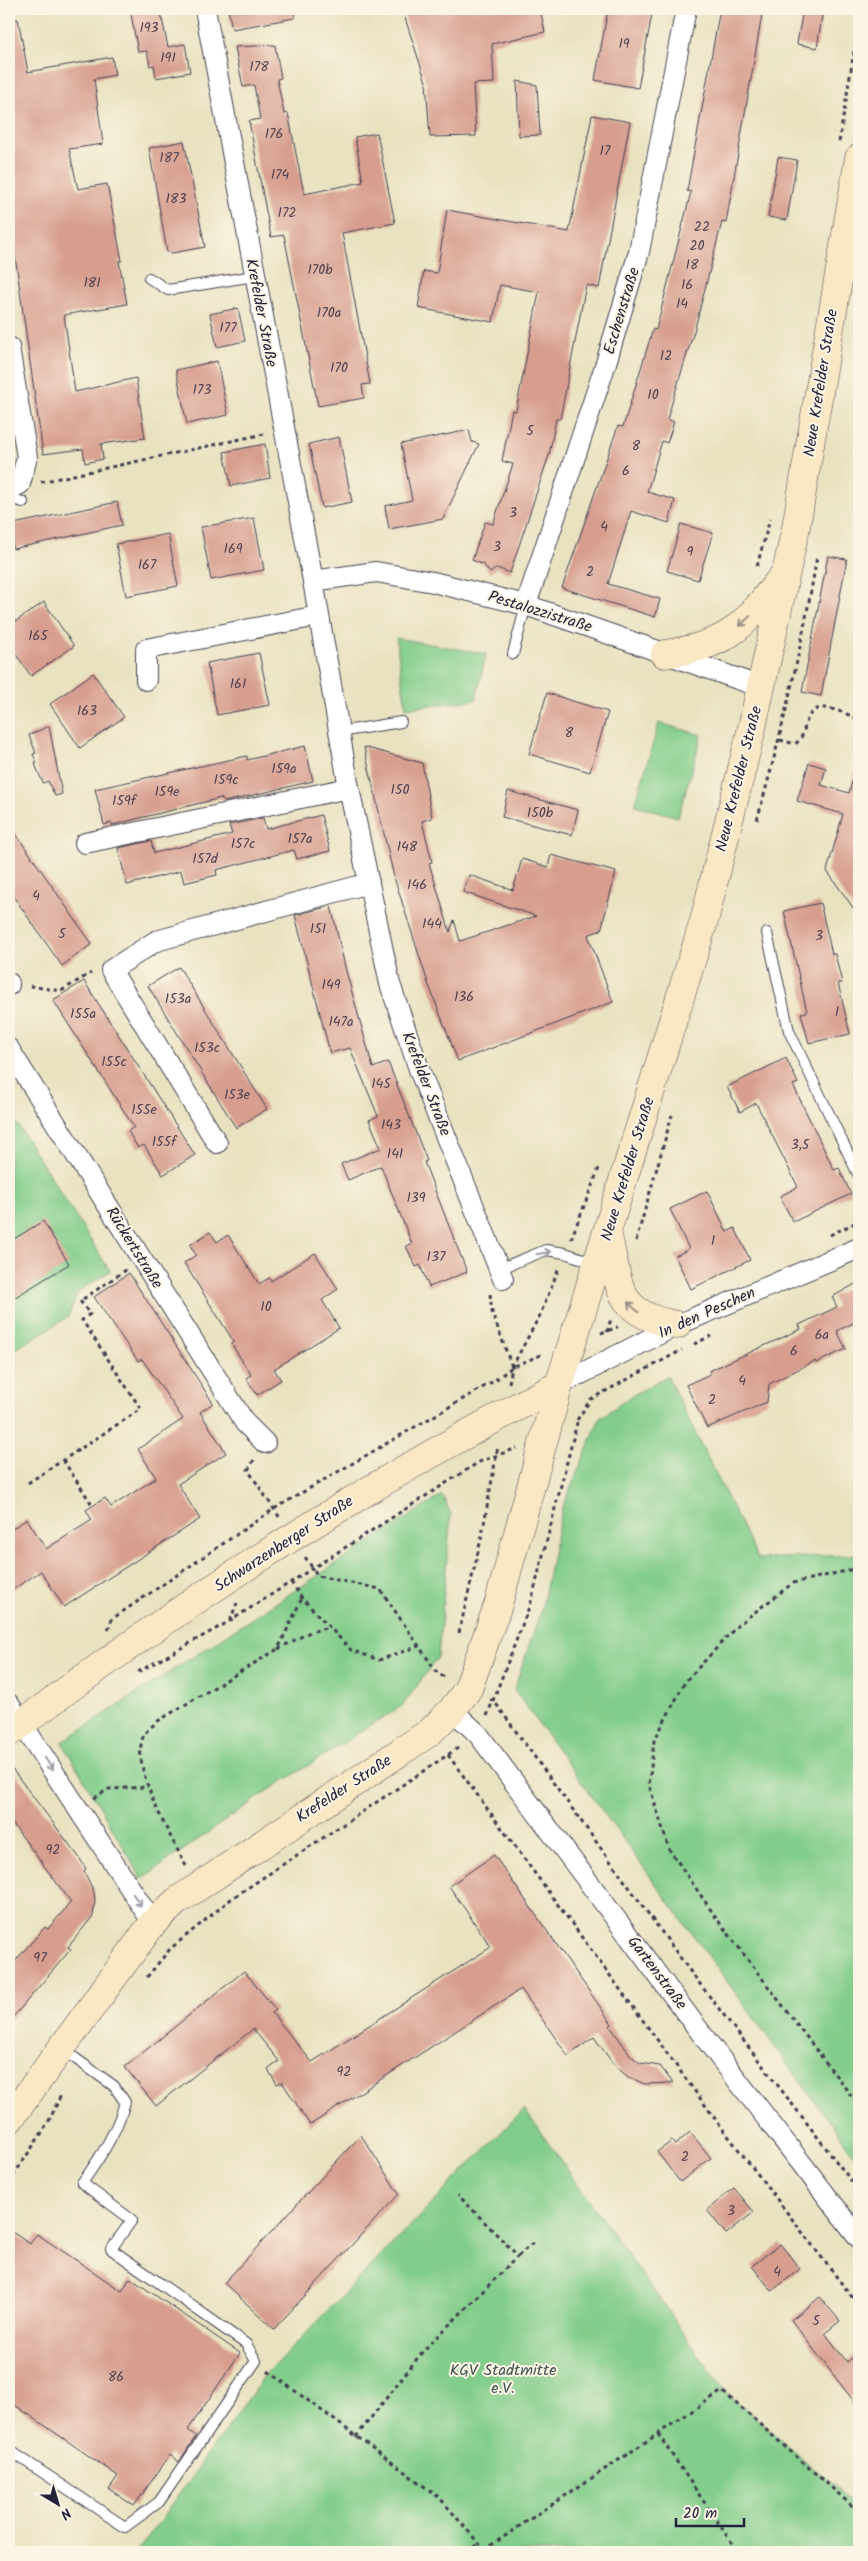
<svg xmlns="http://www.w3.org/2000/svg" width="868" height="2561" viewBox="0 0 868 2561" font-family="Kalam,sans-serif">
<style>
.green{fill:#82cd8b;stroke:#527863}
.building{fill:#d79e8f}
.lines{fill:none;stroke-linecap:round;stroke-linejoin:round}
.lane-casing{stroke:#403f4f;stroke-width:12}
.street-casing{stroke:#403f4f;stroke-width:22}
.secondary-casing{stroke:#403f4f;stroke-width:29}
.path{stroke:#403f4f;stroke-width:3;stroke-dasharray:4 4;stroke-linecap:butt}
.lane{stroke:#fff;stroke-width:10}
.street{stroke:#fff;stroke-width:20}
.secondary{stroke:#fae7c3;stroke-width:28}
.oneway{stroke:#998e86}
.oneway2{stroke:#9c9ca7}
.labels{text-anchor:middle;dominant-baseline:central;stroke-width:4;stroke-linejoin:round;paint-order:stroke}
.number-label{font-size:14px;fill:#4f4150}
.street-label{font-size:16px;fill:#22223b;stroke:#fcf5e5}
.park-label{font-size:16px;fill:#3f5553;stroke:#fcf5e5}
</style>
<rect width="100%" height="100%" fill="#fcf5e5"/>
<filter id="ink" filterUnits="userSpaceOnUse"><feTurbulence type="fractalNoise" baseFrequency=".02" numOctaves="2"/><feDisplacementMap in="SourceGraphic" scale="10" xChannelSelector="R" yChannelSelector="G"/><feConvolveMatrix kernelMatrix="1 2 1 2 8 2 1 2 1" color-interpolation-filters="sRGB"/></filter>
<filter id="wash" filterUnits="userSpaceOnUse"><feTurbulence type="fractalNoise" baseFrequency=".0096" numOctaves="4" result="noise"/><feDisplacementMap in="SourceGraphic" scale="20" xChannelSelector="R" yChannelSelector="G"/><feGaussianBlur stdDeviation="1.12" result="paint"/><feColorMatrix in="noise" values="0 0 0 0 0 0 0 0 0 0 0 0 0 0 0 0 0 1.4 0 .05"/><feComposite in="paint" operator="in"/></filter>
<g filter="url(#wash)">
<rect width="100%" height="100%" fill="#e9e2c1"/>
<g class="green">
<polygon points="396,638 486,654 476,700 406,708"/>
<polygon points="659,723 702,735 678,817 635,805"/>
<polygon points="9,1111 110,1271 78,1292 68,1317 9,1353"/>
<polygon points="667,1376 758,1559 852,1555 859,1552 859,2162 514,1690 542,1607 562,1509 600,1418 633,1395"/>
<polygon points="442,1495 451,1514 438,1657 403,1705 263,1794 142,1879 62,1742"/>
<polygon points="524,2109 724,2390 859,2508 859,2552 137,2552 267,2373"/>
</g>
<g id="blocks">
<g class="building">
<polygon points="130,9 160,9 168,47 185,44 190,72 156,78 154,65 150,66 147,51 138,52"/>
<polygon points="228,9 294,9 295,18 232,29"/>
<polygon points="402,9 540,9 545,32 492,44 494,83 473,84 476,136 430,137 426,82"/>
<polygon points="608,9 653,9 638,88 595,80"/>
<polygon points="720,9 763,9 726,223 722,222 695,328 667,419 674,422 667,443 662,441 647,492 675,500 669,523 631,511 608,584 660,599 655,617 562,588 618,426 623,427 653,329 656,330 691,192 687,191"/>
<polygon points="803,9 823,9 817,48 797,44"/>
<polygon points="18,19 28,72 112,57 115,75 94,79 103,144 69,149 78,189 107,184 122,261 119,261 127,304 64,315 75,392 136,378 145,438 101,444 103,459 85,463 83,449 43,454 9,213 9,20"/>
<polygon points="275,45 281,78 277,79 284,114 288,113 304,194 363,182 355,137 377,133 395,223 342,233 370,384 362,385 364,398 318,406 284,235 271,237 249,121 260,119 254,85 243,87 235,47"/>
<polygon points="517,81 537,85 540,135 519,136"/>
<polygon points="592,115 630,122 599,288 586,285 560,419 556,419 549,455 510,573 497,568 490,573 484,565 472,560 485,522 493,524 513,464 502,461 512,410 516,411 539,292 500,285 493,322 455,315 418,308 424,271 437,273 447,210 569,232"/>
<polygon points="184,141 205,247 172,253 167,252 149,148"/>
<polygon points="778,157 797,160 787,220 768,217"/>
<polygon points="238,308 245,341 217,347 210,314"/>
<polygon points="217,361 228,415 187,424 176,370"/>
<polygon points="469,430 472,442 479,444 443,519 389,529 385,506 412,500 401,444"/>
<polygon points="339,437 352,502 322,508 309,444"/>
<polygon points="265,444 270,478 231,486 224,452"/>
<polygon points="117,502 122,525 13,549 9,525"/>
<polygon points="254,518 264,570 211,580 201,527"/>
<polygon points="681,524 713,533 698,580 667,571"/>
<polygon points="168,534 178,586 126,596 116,544"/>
<polygon points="828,556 847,559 821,696 802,692"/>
<polygon points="44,602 74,646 31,676 9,644 9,626"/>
<polygon points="259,653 270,705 217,715 207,663"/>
<polygon points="93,673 124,717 80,748 50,704"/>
<polygon points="547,693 608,712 590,772 529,754"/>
<polygon points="49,726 62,794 55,796 48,781 43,783 35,764 37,763 33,754 36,753 29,735"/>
<polygon points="305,746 313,781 224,802 221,798 112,825 111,823 104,825 95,789 247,756 247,760"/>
<polygon points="364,747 422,763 432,818 422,821 432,862 429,863 450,932 454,920 460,941 536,916 463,892 469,875 513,890 522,859 548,867 551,855 616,872 601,930 588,935 613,1002 458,1061 428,983 394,877"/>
<polygon points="809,763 826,768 821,785 849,793 854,774 859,775 859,916 827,871 843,814 797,801"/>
<polygon points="508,791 578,810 572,835 502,817"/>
<polygon points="321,815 330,851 297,859 294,850 216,870 217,875 184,883 181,871 127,885 118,848 151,841 154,853 232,834 229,825 263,818 266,829"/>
<polygon points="9,824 92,944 62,966 9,890"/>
<polygon points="820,903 832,954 835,954 842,983 838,983 850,1034 809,1043 801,1013 807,1012 784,911"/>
<polygon points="331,906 346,971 373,1068 388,1062 427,1161 424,1162 467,1272 429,1287 420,1265 416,1267 406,1246 412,1244 381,1166 348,1180 341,1164 381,1148 369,1120 378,1116 350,1048 330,1053 295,915"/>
<polygon points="179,967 267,1109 236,1128 148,986"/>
<polygon points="84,981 195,1155 163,1175 144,1145 138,1148 128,1131 134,1127 53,1000"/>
<polygon points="786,1058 798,1083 793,1085 834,1170 839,1168 851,1194 793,1222 780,1196 798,1187 756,1103 740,1112 727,1087"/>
<polygon points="707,1191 727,1232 735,1228 750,1260 691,1289 675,1256 689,1249 670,1209"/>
<polygon points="43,1221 69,1264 9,1301 9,1242"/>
<polygon points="210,1232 217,1242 228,1235 259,1284 269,1278 271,1281 315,1253 338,1289 322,1300 339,1328 274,1369 281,1380 257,1395 246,1378 251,1375 231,1343 234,1342 184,1263 196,1255 190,1245"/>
<polygon points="129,1273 213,1403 200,1412 226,1453 178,1484 200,1519 64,1607 41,1571 9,1592 9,1531 27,1519 46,1549 92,1520 86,1510 105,1498 111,1507 156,1478 138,1449 183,1419 142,1359 138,1361 94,1297"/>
<polygon points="859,1282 859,1320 837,1331 846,1349 816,1363 815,1361 769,1384 767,1402 707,1428 686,1385 710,1374 709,1371 801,1329 799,1325 837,1307 832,1297"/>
<polygon points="9,1765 79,1857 86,1869 84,1871 94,1892 95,1901 93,1916 68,1947 71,1949 9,2022 9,1968 45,1927 48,1929 71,1902 9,1819"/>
<polygon points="494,1855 612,2024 610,2026 631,2056 640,2063 660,2066 673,2083 645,2084 628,2077 614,2065 594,2037 568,2056 521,1989 310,2125 282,2082 277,2084 268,2070 279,2061 253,2029 156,2106 125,2067 244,1971 276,2010 272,2013 312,2062 491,1947 449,1886"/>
<polygon points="690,2132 711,2158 680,2182 657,2152 672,2141 675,2145"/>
<polygon points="361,2135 399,2194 274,2329 224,2283"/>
<polygon points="734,2188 754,2212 726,2234 707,2210"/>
<polygon points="9,2230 30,2244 37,2234 122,2291 130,2278 240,2353 188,2430 196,2436 179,2462 170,2455 134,2506 109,2489 118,2476 9,2401"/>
<polygon points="780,2244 800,2269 772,2291 752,2266"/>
<polygon points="820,2297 840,2321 825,2333 847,2362 859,2352 859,2408 791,2320"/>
</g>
</g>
</g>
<g filter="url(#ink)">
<use href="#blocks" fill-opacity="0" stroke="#403f4f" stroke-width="1"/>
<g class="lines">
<defs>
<g id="lane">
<polyline points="149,278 168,290 254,276"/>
<polyline points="9,498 23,502"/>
<polyline points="513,654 526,605"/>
<polyline points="339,732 401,722"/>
<polyline points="767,933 789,1031 859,1176"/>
<polyline points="499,1269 546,1250 565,1253 595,1263"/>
<path d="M9,2450L125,2527L159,2502L256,2361L246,2344L111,2249L132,2220L82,2183C100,2158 117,2132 125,2102L114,2086L62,2049"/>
</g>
<g id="street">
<polyline points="205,9 313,581 349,788 390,984 420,1072 503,1279"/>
<polyline points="9,347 27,457 20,484 9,490"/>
<polyline points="313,581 376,572 433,582 526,605 761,687"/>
<polyline points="526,605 606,363 639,252 686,9"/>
<polyline points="146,680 146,649 318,616"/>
<polyline points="85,843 349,788"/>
<polyline points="9,983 9,985"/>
<polyline points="9,1049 245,1423 265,1443"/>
<polyline points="217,1143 111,970 156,941 369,883"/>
<polyline points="559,1385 677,1325 859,1248"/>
<polyline points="9,1704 153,1923"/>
<polyline points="452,1710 478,1734 704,2037 859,2238"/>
</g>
<g id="secondary">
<path d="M665,654C732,644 742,627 782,577"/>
<path d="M608,1236C620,1288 616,1314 677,1325"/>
<path d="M9,1733C182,1603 365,1484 559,1385"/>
<polyline points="9,2120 153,1923 177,1901 430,1732 452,1710 468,1689 498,1605 559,1385 704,921 751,732 796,527 859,158"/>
</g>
</defs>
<use href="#lane" class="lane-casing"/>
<use href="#street" class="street-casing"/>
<use href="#secondary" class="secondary-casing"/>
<g class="path">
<polyline points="839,142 859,22"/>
<polyline points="41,482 264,434"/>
<polyline points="757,566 770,519"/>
<path d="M780,740L795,744C803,738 803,732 806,723C814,696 840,712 859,719"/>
<path d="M757,820C782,733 802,646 817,556"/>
<polyline points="30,986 61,991 91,973"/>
<polyline points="830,1235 859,1221"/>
<polyline points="571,1239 599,1168"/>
<polyline points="636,1241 672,1115"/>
<polyline points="490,1294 492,1312 512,1367"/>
<polyline points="607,1332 611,1319"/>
<polyline points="601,1333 618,1327"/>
<polyline points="694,1344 711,1336"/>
<polyline points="509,1383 512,1367 540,1315 559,1268"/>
<polyline points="577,1420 591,1399 682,1350"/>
<polyline points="63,1460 93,1506"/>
<polyline points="254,1460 248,1470 280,1518"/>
<polyline points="28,1483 141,1409 82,1320 90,1314 80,1301 126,1270"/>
<polyline points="305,1557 318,1576 380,1589 438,1674 447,1678"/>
<polyline points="859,1568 793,1583 738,1625 685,1682 654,1741 649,1785 669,1849 717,1919 859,2106"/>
<polyline points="291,1582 302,1598 351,1650 379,1660 419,1646"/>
<polyline points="230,1621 237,1603"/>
<polyline points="108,1630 112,1619 274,1509 494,1381 512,1367 543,1354"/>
<polyline points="459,1633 482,1535 498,1446"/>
<polyline points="278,1649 310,1632 329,1627"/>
<polyline points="138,1672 230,1621 479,1462 517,1448"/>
<polyline points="490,1700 494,1701 690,1971 859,2191"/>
<polyline points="487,1716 531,1602 578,1419"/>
<polyline points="448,1755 719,2124 859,2306"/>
<polyline points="94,1798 109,1789 148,1787"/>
<path d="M186,1866C172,1838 128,1765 144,1735C146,1730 154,1725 158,1721L278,1649L302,1598"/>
<polyline points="147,1977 170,1949 231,1899 461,1746"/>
<polyline points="9,2182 47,2125 61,2095"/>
<polyline points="518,2256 534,2242"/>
<polyline points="268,2371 440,2498 486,2552"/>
<polyline points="658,2434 738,2552"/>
<polyline points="356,2437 423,2351 518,2256 458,2195"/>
<polyline points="484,2550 722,2391 859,2512"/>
<polyline points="467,2552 478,2544"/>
</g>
<use href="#lane" class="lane"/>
<use href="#street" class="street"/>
<use href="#secondary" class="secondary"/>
</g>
<defs><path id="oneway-shaft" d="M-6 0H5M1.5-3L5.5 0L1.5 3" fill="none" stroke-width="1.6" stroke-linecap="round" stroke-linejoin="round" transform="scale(1.25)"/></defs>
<g class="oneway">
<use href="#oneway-shaft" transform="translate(745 621) rotate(137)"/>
<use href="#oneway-shaft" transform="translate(633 1307) rotate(-137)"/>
</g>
<g class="oneway2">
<use href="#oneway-shaft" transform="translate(544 1253) rotate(-9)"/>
<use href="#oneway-shaft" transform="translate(49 1764) rotate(57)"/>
<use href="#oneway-shaft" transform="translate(137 1900) rotate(57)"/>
</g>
</g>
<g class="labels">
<g class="number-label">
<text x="149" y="28">193</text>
<text x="624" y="44">19</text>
<text x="168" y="58">191</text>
<text x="259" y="67">178</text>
<text x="274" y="134">176</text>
<text x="605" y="151">17</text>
<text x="169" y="158">187</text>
<text x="280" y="175">174</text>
<text x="176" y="199">183</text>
<text x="287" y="213">172</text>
<text x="702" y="227">22</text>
<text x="697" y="246">20</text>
<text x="692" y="265">18</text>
<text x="320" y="270">170b</text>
<text x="92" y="283">181</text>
<text x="687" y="285">16</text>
<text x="682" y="304">14</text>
<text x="329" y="313">170a</text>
<text x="228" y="328">177</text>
<text x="666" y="356">12</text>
<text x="339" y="368">170</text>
<text x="202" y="390">173</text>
<text x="653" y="395">10</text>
<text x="530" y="431">5</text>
<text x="636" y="446">8</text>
<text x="626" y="471">6</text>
<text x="513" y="513">3</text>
<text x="604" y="527">4</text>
<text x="497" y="547">3</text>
<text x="233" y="549">169</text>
<text x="690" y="552">9</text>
<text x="147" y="565">167</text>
<text x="590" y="572">2</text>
<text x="38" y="636">165</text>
<text x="238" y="684">161</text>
<text x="87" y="711">163</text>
<text x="569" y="733">8</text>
<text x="284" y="769">159a</text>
<text x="226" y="780">159c</text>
<text x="400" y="790">150</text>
<text x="167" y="792">159e</text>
<text x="124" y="801">159f</text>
<text x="540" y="813">150b</text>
<text x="300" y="839">157a</text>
<text x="243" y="844">157c</text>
<text x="407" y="847">148</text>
<text x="205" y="859">157d</text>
<text x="417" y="885">146</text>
<text x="36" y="896">4</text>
<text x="432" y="924">144</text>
<text x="318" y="929">151</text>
<text x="62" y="934">5</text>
<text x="819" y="936">3</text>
<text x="331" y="985">149</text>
<text x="464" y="997">136</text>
<text x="178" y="999">153a</text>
<text x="837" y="1012">1</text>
<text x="83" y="1014">155a</text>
<text x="341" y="1022">147a</text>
<text x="207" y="1048">153c</text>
<text x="114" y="1062">155c</text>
<text x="381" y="1084">145</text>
<text x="237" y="1095">153e</text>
<text x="144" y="1110">155e</text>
<text x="391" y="1125">143</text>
<text x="164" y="1142">155f</text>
<text x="800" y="1145">3,5</text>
<text x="395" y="1154">141</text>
<text x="416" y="1198">139</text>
<text x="713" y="1241">1</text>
<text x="436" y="1257">137</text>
<text x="266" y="1307">10</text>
<text x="822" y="1335">6a</text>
<text x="794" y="1351">6</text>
<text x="742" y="1381">4</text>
<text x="712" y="1400">2</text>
<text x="53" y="1850">92</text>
<text x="40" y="1958">97</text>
<text x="344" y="2072">92</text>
<text x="685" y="2157">2</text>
<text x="731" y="2211">3</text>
<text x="777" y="2272">4</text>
<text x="816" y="2321">5</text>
<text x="116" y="2377">86</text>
</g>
<g class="street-label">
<text transform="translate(622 311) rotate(-73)">Eschenstraße</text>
<text transform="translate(261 313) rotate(79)">Krefelder Straße</text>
<text transform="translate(821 383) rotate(-81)">Neue Krefelder Straße</text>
<text transform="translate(540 612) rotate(17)">Pestalozzistraße</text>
<text transform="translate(739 779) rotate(-76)">Neue Krefelder Straße</text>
<text transform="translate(426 1084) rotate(69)">Krefelder Straße</text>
<text transform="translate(628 1169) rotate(-73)">Neue Krefelder Straße</text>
<text transform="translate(134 1248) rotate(58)">Rückertstraße</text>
<text transform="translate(707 1313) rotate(-24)">In den Peschen</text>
<text transform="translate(284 1544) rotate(-33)">Schwarzenberger Straße</text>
<text transform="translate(344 1789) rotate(-33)">Krefelder Straße</text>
<text transform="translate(657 1973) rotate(53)">Gartenstraße</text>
</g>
<g class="park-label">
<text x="503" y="2370">KGV Stadtmitte<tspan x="503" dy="18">e.V.</tspan></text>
</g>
</g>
<rect width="868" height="2561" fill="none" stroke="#fcf5e5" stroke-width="30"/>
<g transform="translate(58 2504) rotate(142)" stroke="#fcf5e5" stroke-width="4" paint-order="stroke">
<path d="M0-4L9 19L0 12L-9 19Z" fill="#22223b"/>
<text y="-8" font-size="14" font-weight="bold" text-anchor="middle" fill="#22223b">N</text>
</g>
<path d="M676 2518v8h68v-8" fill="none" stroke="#22223b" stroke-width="2.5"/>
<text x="683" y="2518" font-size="15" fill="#22223b" stroke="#fcf5e5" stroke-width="4" paint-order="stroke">20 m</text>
</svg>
